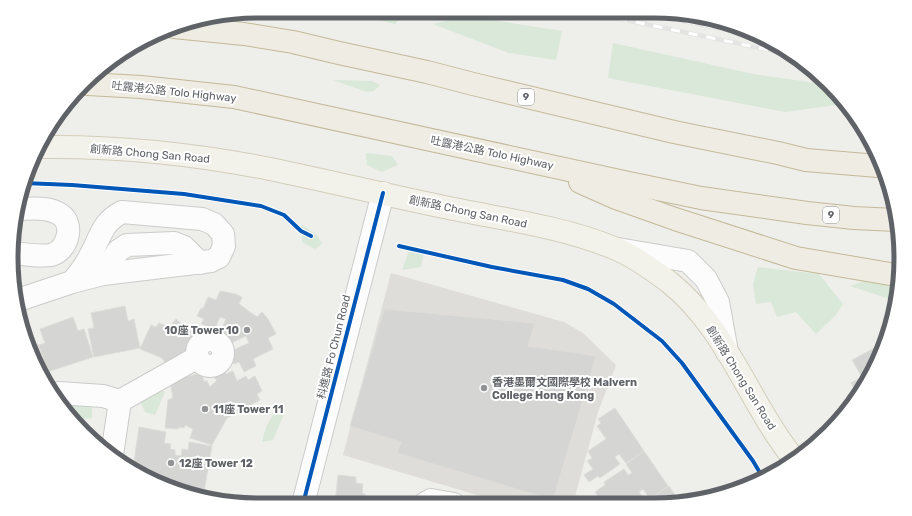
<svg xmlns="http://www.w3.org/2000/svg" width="912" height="516" viewBox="0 0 912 516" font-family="Rubik,'Noto Sans TC',sans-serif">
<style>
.education{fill:#deddd9}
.green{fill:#d9e8d8}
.building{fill:#d5d5d3;stroke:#deddd9}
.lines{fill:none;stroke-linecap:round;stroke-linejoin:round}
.minor-casing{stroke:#cbcccb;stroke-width:24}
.major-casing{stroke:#d3cebb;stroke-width:24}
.highway-casing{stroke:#c3b99a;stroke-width:24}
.minor{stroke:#fcfcfc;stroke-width:22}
.major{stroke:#f3f2ea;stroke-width:22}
.highway{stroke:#efece3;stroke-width:22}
.rail-casing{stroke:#e4e4e3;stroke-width:4.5}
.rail{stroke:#fff;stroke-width:3;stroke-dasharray:9;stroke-linecap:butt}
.cycleway-casing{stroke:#fff;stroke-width:6}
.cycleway{stroke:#0057b8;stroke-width:4}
.poi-dot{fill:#919395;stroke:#fff;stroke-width:1.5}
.labels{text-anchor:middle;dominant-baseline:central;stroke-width:4;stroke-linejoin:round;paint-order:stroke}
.shield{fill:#fff;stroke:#8f9195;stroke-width:1}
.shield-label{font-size:10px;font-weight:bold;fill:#5f6267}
.street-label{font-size:11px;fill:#5f6267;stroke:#fff}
.poi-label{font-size:11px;font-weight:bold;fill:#5f6267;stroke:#fff;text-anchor:start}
.rim{fill:none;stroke:#5f6267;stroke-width:5}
</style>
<rect width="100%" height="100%" fill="#eeeeea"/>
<polygon class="education" points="391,273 564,322 583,333 616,365 598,412 573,504 507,504 343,455"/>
<g class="green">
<polygon points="342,11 407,11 395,24"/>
<polygon points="467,16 562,31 556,60 509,53 433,24"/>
<polygon points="613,43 753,74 822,84 843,104 785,112 608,78"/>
<polygon points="333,80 372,81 380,85 374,91 367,92"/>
<polygon points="366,153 392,156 398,165 382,172 367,165"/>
<polygon points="302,225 317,235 322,244 315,249 302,242"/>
<polygon points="425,249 421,267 402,270 409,251"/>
<polygon points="758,267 819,274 843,304 836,315 816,334 796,312 777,317 771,302 756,304 753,284"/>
<polygon points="873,278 896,282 896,301 850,286"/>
<polygon points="156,388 165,392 155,415 145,412 141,403"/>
<polygon points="60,404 92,404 92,418 83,419 68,411 66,412"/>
<polygon points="278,406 284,414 273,440 262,442 266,427"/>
</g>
<g class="building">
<polygon points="220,291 236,294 242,297 239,304 257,317 262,312 268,319 276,334 268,338 273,349 253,359 256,366 244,372 239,362 234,364 229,352 249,343 246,336 229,344 219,335 226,319 220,317 211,338 203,335 207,326 201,324 204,319 197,316 201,308 203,309 208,297 216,300"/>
<polygon points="125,306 128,321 134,319 140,348 94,357 88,329 94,328 91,313"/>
<polygon points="384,309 535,323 528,346 596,356 553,500 397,453 401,442 350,426"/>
<polygon points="73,317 78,331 84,329 93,357 47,372 39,345 45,343 40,329"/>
<polygon points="176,319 199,338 192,346 198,355 176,379 162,358 140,349 151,325 156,327 159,323 169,327"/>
<polygon points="25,333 27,333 31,346 38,344 47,372 42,374 30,352"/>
<polygon points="880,345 859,395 852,405 847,396 856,391 851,383 862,377 852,360"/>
<polygon points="224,370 226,374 233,371 237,381 246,376 248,380 255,376 262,391 257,394 260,400 227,418 212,445 190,438 193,429 185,425 184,428 179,427 178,429 165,428 168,400 173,398 170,381 201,373 204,381 207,381 210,387 217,380 213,377"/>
<polygon points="615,408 644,451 626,463 619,454 615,457 620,464 600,478 598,476 589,482 584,475 593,469 587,461 592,458 588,451 606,439 597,426 601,423 598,419"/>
<polygon points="139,427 166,432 164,443 171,444 170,449 175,450 175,455 181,456 182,449 188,450 189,442 212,446 203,497 178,492 163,484 164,483 159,482 133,469"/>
<polygon points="644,451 668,486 650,499 643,489 639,492 644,499 637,504 604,504 595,492 605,485 604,482 624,469 628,475 632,473 626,464"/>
<polygon points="338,475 356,477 356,483 363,484 362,493 365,494 364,504 335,504"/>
<polygon points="669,486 680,503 670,504 654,504 650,499"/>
</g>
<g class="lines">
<defs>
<g id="minor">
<polyline points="618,249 688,261 706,279 718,302 727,352"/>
<path d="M14,253C25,254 39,257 51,255C67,251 75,225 61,215C48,206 32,209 18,209"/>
<polyline points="103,274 118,251 127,245 174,243 184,247 200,263"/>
<path d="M18,300L72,282L103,274L211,261L219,257L224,246L223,234L214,224L202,219L122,212C101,223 101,237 90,256C85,266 79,274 72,282"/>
<circle cx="210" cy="353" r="13"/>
<polyline points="54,395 59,393 103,396 120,401"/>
<polyline points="112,455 120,401 198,357"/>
<polyline points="303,504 383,193"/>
<polyline points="424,504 431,500 454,504"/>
</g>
<path id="major" d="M41,147C117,146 195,154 270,169C328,181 386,195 444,207C501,219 560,226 614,248C632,255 653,270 669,282C727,328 749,403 794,459"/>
<g id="highway">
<polyline points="174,27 244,34 293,42 339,53 427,72 473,84 674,132 778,153 806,160 878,166"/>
<polyline points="88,84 141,87 234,97 624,182 701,198 807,213 854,218 896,220"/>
<polyline points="580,182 616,198 675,219 796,258 896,275"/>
</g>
</defs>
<use href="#minor" class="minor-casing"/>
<use href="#major" class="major-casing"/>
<use href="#highway" class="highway-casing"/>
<use href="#minor" class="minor"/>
<use href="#major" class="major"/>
<use href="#highway" class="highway"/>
<defs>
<g id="rail">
<polyline points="583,11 793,55"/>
<polyline points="633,11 758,36"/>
</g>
</defs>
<use href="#rail" class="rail-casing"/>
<use href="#rail" class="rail"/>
<defs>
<g id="cycleway">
<polyline points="24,183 72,185 184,194 261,206 284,215 301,231 311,236"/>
<polyline points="399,246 492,267 563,280 588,289 614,304 662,341 682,363 753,461 763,478"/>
<polyline points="303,504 383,193"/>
</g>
</defs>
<use href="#cycleway" class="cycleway-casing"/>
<use href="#cycleway" class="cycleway"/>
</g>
<g class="poi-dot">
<circle cx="247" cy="330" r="4"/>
<circle cx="484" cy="388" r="4"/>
<circle cx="205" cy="409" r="4"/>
<circle cx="171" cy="463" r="4"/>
</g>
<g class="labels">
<g class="shield">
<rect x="518" y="89" width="16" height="16" rx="3"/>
<rect x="823" y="207" width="16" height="16" rx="3"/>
</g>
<g class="shield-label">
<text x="526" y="97">9</text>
<text x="831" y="215">9</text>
</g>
<g class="street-label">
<text transform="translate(174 92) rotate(6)">吐露港公路 Tolo Highway</text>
<text transform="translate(492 153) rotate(12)">吐露港公路 Tolo Highway</text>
<text transform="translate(150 154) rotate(5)">創新路 Chong San Road</text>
<text transform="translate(468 212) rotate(12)">創新路 Chong San Road</text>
<text transform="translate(334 347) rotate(-76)">科進路 Fo Chun Road</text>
<text transform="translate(741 378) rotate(58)">創新路 Chong San Road</text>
</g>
<g class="poi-label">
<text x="239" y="330" text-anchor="end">10座 Tower 10</text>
<text x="492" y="382">香港墨爾文國際學校 Malvern<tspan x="492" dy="13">College Hong Kong</tspan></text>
<text x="213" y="409">11座 Tower 11</text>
<text x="179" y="463">12座 Tower 12</text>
</g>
</g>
<path d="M0 0H912V516H0ZM258 18H654A240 240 0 0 1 894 258V258A240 240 0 0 1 654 498H258A240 240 0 0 1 18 258V258A240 240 0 0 1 258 18Z" fill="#fff" fill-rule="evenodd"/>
<path class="rim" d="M258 18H654A240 240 0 0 1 894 258V258A240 240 0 0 1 654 498H258A240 240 0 0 1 18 258V258A240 240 0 0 1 258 18Z"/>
</svg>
